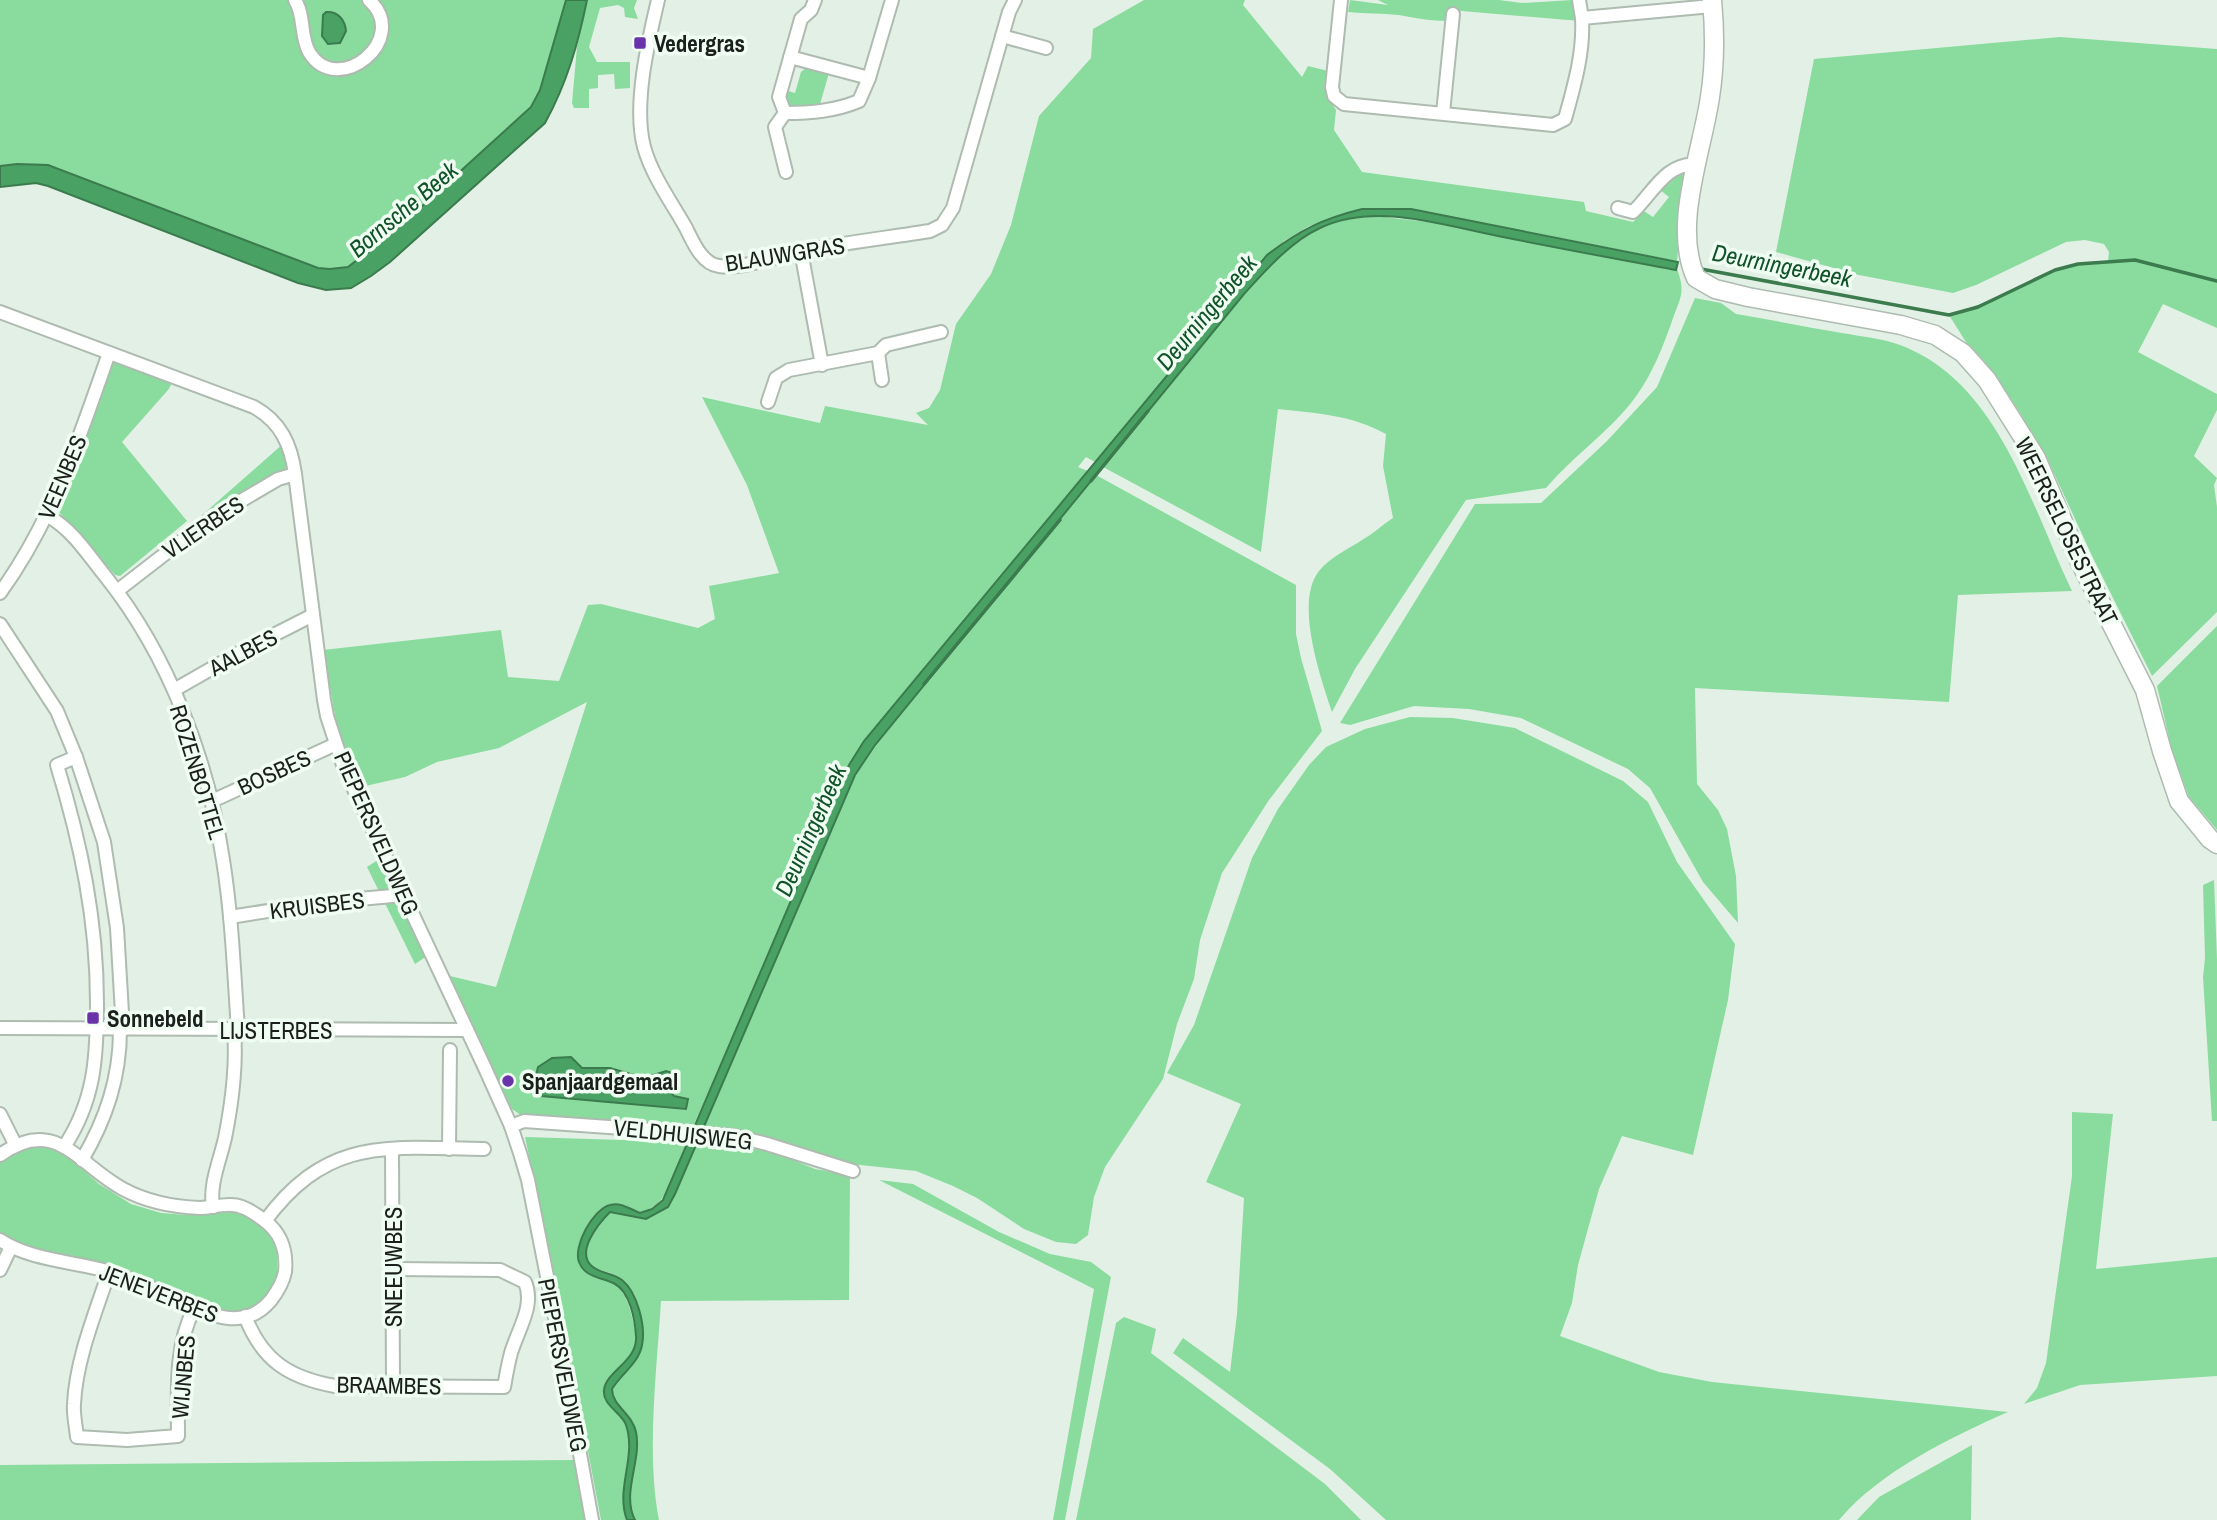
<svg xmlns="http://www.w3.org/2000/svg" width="2217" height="1520" viewBox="0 0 2217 1520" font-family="'Archivo Narrow',sans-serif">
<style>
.green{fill:#89dc9e;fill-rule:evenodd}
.water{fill:#49a263;stroke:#3b7b4e;stroke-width:2}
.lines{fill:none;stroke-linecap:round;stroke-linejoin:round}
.stream{stroke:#3b7b4e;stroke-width:3.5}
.street-casing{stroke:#aebbb0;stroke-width:16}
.secondary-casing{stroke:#aebbb0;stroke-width:21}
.street{stroke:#fff;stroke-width:12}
.secondary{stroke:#fff;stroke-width:18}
.poi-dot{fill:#6a33a9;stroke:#f0fdf2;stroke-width:2.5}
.labels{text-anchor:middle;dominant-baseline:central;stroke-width:7;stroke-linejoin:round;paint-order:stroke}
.poi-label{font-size:23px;font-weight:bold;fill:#1b201c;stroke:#f0fdf2;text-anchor:start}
.street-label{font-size:23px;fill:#1b201c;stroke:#f0fdf2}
.water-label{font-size:24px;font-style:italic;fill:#115329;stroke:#f0fdf2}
</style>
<rect width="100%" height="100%" fill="#e3f0e5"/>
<g class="green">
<polygon points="0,0 566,0 540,90 531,107 399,227 348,267 330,269 318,268 48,165 17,164 0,166"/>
<polygon points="587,0 637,0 634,8 638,19 625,17 624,8 618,5 600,8 589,47 597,62 630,62 630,88 615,89 614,74 598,75 598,88 589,89 589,108 574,108 572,103 577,47"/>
<path d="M1144,0H1245L1243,5L1302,77L1308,66L1328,71L1326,95L1336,110L1334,130L1362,172L1584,202L1586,211L1633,222L1644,211L1653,217L1669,197L1660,190L1672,176L1683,172L1686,173L1677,261L1411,209H1362L1309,226L1284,241L1095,462L1086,457L1078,467L1088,471L864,741L849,765L762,974L693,1126L522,1116L512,1109L450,976L496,987L587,702L499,748L437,762L405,777L361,787L337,726L323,650L501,630L508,677L559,681L588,605L601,604L698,628L715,619L709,586L779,573L747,485L702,397L820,423L825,406L928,425L916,413L929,408L940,390L956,324L991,274L1011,225L1039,116L1091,58L1093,29ZM538,1067L610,1069L644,1078L666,1071L667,1088L674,1096L533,1089Z"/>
<path d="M1350,0L1388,5L1378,0H1499L1522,3L1572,0L1575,14L1580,21L1450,10L1448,21C1431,21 1416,18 1398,15C1382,13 1365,14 1348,12Z"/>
<path d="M2060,37L2217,49V328L2163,304L2138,352L2217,394V410L2194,456L2217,478L2214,485L2217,507V612L2152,676L2093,558L2046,456L2017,408L1984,361L1969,347L1949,315C1987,304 2019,285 2055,271C2072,264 2090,263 2108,261L2109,252L2104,244L2085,240L2066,242L1976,285L1953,293L1859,275L1776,252L1814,59Z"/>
<polygon points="808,66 829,73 820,104 797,108 790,106 784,97 785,90 795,93 801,72"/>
<path d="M1375,216L1437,223L1677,269C1686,293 1680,298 1672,321C1663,347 1653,372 1637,395C1612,430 1574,455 1546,488L1466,500L1355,669L1332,712C1321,679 1294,602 1319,571C1330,557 1347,550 1362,540C1373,534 1382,525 1393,518L1383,466L1386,434C1352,415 1316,413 1278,409L1261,552L1103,467L1244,294L1282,253L1318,229L1338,221Z"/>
<path d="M1695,298L1721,303L1736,314C1772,320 1807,327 1842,333C1859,336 1878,338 1894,343C1997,376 2030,504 2072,591L1958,595L1949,702L1695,688L1697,784L1718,810L1727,829L1736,876L1738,923L1703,882L1650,788L1628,769L1521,718L1469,709L1414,706L1350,725L1340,723L1475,504L1541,503L1607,441L1657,387Z"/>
<polygon points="111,356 169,379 171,385 168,390 122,442 187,521 120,576 115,575 109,568 106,570 60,513 58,507"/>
<polygon points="284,443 289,467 286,471 217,509 184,531"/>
<polygon points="1096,475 1296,585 1296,634 1301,658 1322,731 1269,800 1222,873 1200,940 1194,979 1177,1024 1163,1079 1105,1167 1094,1197 1088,1235 1076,1244 1056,1242 1024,1229 977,1198 953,1186 916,1171 842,1163 762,1136 704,1127 855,775 875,745"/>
<polygon points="2217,626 2217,830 2189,797 2173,755 2157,686"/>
<path d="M1410,717L1453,718L1515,728L1623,781L1648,802L1677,862L1735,944L1728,1000L1693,1155L1622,1136L1599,1189L1578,1265L1572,1303L1560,1336L1659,1372L1712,1382L2008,1412C1951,1437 1879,1472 1839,1520H1386L1330,1469L1173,1353L1183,1338L1230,1372L1237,1314L1244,1198L1206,1182L1241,1104L1167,1073L1194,1025L1252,858L1278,809L1309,765L1326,747L1365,729Z"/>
<polygon points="381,858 427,956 415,964 367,867"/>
<polygon points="2214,880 2217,959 2217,1121 2212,1121 2203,977 2205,958 2203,885"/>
<polygon points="2072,1112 2113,1114 2096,1269 2217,1257 2217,1376 2080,1385 2024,1404 2037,1388 2046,1363 2072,1176"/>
<path d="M525,1137L688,1142C676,1169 671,1204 640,1213L624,1205L600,1209C588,1226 576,1242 580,1263C611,1281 625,1282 633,1321C636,1332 638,1342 632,1353C619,1375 609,1370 606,1400C611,1407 619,1413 624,1421C643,1451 615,1489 627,1520H601L561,1308Z"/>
<path d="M698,1142L738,1144L771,1151L815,1169L850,1175L849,1300L661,1301C657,1369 646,1454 659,1520H635C620,1490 647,1454 633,1422C628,1412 618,1405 612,1396C612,1381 625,1377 631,1365C635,1359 642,1330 641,1323C641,1317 638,1309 636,1302C633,1291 624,1279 613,1274C607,1271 599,1272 593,1267C574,1253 599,1223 610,1211L633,1217L668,1207L675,1194Z"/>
<polygon points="44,1146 67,1156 99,1184 131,1204 161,1213 187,1215 218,1212 242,1213 263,1225 277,1247 277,1275 273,1289 260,1303 237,1314 214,1312 90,1262 12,1242 0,1233 0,1162 22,1149"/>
<polygon points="879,1180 913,1184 999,1232 1050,1254 1091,1262 1111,1277 1065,1520 1053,1520 1094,1289"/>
<polygon points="1124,1317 1156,1329 1151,1353 1325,1484 1361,1520 1076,1520 1116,1323"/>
<polygon points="1972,1445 1971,1520 1857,1520 1879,1497"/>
<polygon points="575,1460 588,1520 0,1520 0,1465"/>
</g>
<g class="water">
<path d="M566,0H587C578,44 567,83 545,123L390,262L371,276L351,288L326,290L298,283L48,186L36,183L0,187V166L17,164L48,165L318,268L330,269L348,267L399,227L531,107L540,90Z"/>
<path d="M326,12C338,11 345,20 346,31L340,43L328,44L322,36L323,15Z"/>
<path d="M1362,209H1411L1678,262L1676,270C1617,259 1557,248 1498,236C1441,225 1376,202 1320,228C1290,242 1266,270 1244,294L875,745L855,775L675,1194L668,1207L646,1219L610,1212C599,1223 574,1253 593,1267C602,1274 613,1273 622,1280C637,1292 646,1326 642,1345C639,1363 621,1374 612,1389C612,1406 632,1413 636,1432C642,1461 621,1493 635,1520H627C615,1489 637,1457 626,1425C622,1413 602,1405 604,1390C606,1371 638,1361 636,1336C635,1320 630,1292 615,1284C602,1277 585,1278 579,1262C573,1246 593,1209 610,1205C621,1202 630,1209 640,1213L652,1209L663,1200L849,765L864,741L1267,255C1300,230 1322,219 1362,209Z"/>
<polygon points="571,1057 582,1068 610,1068 644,1078 666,1071 676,1074 676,1084 667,1089 674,1096 688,1099 686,1109 541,1096 533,1089 538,1067 552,1058"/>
</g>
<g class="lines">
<g class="stream">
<polyline points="1701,269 1949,315 1978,307 2055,270 2078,264 2135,260 2217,281"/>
<polyline points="1091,481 1148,411"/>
<polyline points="924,684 1060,520"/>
</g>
<defs>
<g id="street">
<path d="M295,0C305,16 300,36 309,52C337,99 412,39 369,0"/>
<path d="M658,0C648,42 633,105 644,147C652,176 672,203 686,228C693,242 702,264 719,266C742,269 775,257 798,252C841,243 886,238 930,231L942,225L953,208L1009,12L1015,0"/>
<path d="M1341,0L1332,87L1334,96L1344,104L1553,125L1565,119C1574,86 1584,53 1582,18L1712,6"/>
<polyline points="1579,0 1582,18"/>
<polyline points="1002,36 1046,48"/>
<polyline points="790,57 869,78"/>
<path d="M785,113C811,113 835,111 859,101L869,78L892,0"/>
<polyline points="1443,113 1453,14"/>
<polyline points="786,172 775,127 785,113 779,97 801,19 811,10 815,0"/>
<path d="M1618,208L1633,212C1652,194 1667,161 1697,165"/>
<polyline points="801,251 822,365"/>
<path d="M0,312L254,407C281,422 291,445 295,474L324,700L327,716L344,768L484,1066L511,1126L520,1153L528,1180L556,1322L592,1520"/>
<polyline points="878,353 882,380"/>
<polyline points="768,402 776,378 789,370 878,353 886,345 941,332"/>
<path d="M48,516C73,530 88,555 106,577C169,656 208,760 223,860C232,916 234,973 238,1030"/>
<polyline points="117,591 210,519 278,479 295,474"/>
<path d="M0,593C53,520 79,438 109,353"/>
<polyline points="0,624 57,711 76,757 104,842 117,928 123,1030"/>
<polyline points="174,690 244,650 313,615"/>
<polyline points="212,801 336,744"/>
<polyline points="230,917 325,902 404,895"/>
<polyline points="0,1028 467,1030"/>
<polyline points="0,1114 15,1144"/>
<polyline points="511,1126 524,1121 735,1136 767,1144 853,1171"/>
<path d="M64,1147C95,1100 97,1057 97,1003C97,920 81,844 57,765L76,757"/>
<polyline points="392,1149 393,1386"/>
<polyline points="449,1149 450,1050"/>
<path d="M0,1155C56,1115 77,1164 123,1189C147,1202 174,1207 200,1208C210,1208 221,1204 232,1205C243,1205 256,1214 265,1221C282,1234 287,1251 285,1272C283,1282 277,1292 271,1300C245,1332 209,1315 180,1301C157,1290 134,1280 111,1272C74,1261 32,1261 0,1240"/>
<path d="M82,1160C106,1119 120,1078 120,1030"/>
<path d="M213,1207C209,1185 220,1160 225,1138C232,1103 237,1066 234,1030"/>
<path d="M265,1221C329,1135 389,1148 484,1149"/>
<polyline points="0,1270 11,1247"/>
<path d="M109,1272C95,1314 76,1360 74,1404C73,1414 76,1426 77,1437L127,1440L178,1436C178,1395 174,1347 194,1309"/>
<path d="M245,1316C262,1361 290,1378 335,1386L504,1387C506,1376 508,1364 511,1353C518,1329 535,1306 525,1282L500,1270L393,1269"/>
</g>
<path id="secondary" d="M1712,0C1715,32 1715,65 1710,97C1702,152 1672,226 1696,278L1715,289L1748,297L1901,325L1935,335L1963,353L1987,380L2036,458L2080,562L2145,690L2162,751L2179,801L2210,839L2217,844"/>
</defs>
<use href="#street" class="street-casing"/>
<use href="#secondary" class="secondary-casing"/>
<use href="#street" class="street"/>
<use href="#secondary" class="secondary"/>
</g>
<g class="poi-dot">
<rect x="633" y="36" width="14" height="14" rx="3.5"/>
<rect x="86" y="1011" width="14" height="14" rx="3.5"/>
<circle cx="508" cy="1081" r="7"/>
</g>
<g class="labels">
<g class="poi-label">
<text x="654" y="43">Vedergras</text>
<text x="107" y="1018">Sonnebeld</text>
<text x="522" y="1081">Spanjaardgemaal</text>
</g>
<g class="street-label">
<text transform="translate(785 254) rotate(-9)">BLAUWGRAS</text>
<text transform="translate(62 477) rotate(-67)">VEENBES</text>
<text transform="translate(203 527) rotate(-34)">VLIERBES</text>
<text transform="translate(2067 531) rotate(64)">WEERSELOSESTRAAT</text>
<text transform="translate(243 652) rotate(-28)">AALBES</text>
<text transform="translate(198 772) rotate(73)">ROZENBOTTEL</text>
<text transform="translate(274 772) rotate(-25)">BOSBES</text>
<text transform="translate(377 833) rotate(66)">PIEPERSVELDWEG</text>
<text transform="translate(317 905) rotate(-7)">KRUISBES</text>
<text x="276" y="1030">LIJSTERBES</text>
<text transform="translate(683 1134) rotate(6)">VELDHUISWEG</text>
<text transform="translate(393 1267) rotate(-90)">SNEEUWBES</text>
<text transform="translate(159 1293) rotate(21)">JENEVERBES</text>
<text transform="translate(563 1365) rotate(79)">PIEPERSVELDWEG</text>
<text transform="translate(183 1377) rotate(-85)">WIJNBES</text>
<text transform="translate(389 1385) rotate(1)">BRAAMBES</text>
</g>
<g class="water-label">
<text transform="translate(403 209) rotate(-40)">Bornsche Beek</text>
<text transform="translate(1782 265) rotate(11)">Deurningerbeek</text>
<text transform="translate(1206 312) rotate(-50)">Deurningerbeek</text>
<text transform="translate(810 830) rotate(-66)">Deurningerbeek</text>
</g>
</g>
</svg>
